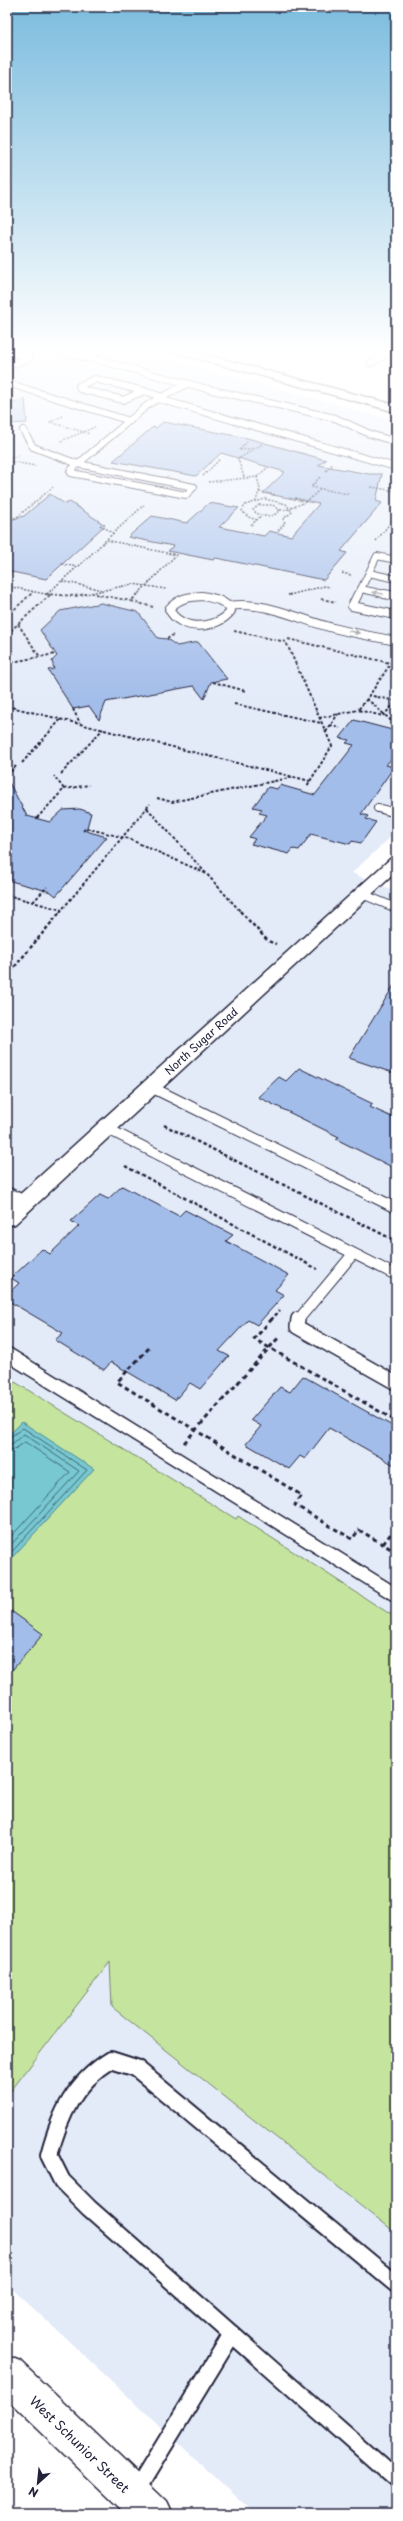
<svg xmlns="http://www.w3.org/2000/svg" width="403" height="2521" viewBox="0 0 403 2521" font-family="'Playpen Sans',sans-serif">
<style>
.built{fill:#e3ebf9}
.green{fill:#c5e59e;stroke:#74846c}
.water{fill:#77c8d0;stroke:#558694}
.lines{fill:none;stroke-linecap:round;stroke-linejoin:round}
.shore{stroke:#446477;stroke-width:1}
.building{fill:#a3bdea;stroke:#22223b}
.lane-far4-casing{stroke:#22223b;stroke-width:8}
.lane-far3-casing{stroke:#22223b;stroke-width:10}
.lane-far2-casing{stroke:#22223b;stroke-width:12}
.lane-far1-casing{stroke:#22223b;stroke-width:16}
.lane-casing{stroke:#22223b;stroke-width:20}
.street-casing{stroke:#22223b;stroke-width:3}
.secondary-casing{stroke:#22223b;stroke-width:3}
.primary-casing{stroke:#22223b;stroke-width:3}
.path-far3{stroke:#22223b;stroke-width:1.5;stroke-dasharray:2 1.5;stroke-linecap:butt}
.path-far2{stroke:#22223b;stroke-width:2;stroke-dasharray:3 2;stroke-linecap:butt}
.path-far1{stroke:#22223b;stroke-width:2.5;stroke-dasharray:3.5 2.5;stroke-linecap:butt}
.path{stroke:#22223b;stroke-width:3;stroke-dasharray:4.5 3.5;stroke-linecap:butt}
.lane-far4{stroke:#fff;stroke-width:6}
.lane-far3{stroke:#fff;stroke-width:8}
.lane-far2{stroke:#fff;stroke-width:10}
.lane-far1{stroke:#fff;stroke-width:13}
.lane{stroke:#fff;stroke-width:16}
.street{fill:#fff;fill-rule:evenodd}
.secondary{fill:#fff;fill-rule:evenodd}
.primary{fill:#fff;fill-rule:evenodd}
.oneway{fill:#9c9ca7}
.labels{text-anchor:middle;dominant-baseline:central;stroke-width:3;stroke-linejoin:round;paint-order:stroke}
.street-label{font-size:11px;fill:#22223b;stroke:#fff}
.near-street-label{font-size:13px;fill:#22223b;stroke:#fff}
</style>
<rect width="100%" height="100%" fill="#fff"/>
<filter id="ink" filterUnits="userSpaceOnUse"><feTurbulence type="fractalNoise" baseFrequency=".025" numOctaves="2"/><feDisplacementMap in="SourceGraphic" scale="8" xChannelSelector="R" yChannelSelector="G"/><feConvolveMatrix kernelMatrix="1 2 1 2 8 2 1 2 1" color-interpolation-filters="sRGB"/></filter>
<g filter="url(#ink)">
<polygon class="built" points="7,348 128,348 396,421 396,832 352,873 396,892 396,2514 255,2514 7,2284"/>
<polygon class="green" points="15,1382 236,1519 238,1516 396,1618 396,2233 112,2007 110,1962 7,2096 7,1390"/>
<polygon class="water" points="22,1422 94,1469 7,1563 7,1437"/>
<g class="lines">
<g class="shore">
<polyline points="7,1439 23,1428 87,1470 7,1557"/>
<polyline points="7,1444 13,1443 24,1434 79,1471 7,1549"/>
<polyline points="7,1450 15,1449 25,1442 70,1472 7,1541"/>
</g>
</g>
<g class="building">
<polygon points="25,398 27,423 7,424 7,406"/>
<polygon points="163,422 247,438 326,460 318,465 369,474 382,474 376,501 382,503 341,551 347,553 324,580 216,558 213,560 168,551 173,546 128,537 152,516 187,523 209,503 239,508 219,527 264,536 269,531 291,536 319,504 263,493 285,472 221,453 196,476 113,461 153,427 156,428"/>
<polygon points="50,494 65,504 70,502 105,525 46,579 7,571 7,521 24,516"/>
<polygon points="101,603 138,612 158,638 167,639 177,646 198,642 227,679 211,682 204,699 194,686 106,702 99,720 89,706 73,709 48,670 54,669 52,661 57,656 40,630 60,611"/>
<polygon points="354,720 396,731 396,753 386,765 394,767 361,814 368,816 366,819 376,822 361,843 352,841 350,844 311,834 299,850 293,849 289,854 251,844 255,839 249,837 267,815 259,813 262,809 253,807 268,787 277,789 280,785 315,795 354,745 346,743 349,740 340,738"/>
<polygon points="7,779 27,816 50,822 63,810 80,809 91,813 86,831 107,837 56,896 51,892 7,880"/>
<polygon points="396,982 396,1074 349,1058"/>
<polygon points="299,1068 373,1104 370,1107 396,1119 396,1169 336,1139 339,1137 258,1097 279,1077 286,1081"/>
<polygon points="122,1186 179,1216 185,1210 233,1235 226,1241 289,1275 275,1290 284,1295 257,1325 248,1320 219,1351 229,1356 200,1389 190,1383 175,1400 111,1362 104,1370 55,1340 63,1333 7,1300 7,1295 19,1283 11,1278 42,1249 50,1254 79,1226 71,1221 100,1195 108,1199"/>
<polygon points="303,1376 396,1428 396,1466 329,1428 305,1459 300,1456 289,1469 246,1444 261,1426 251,1420 280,1387 290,1392"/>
<polygon points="7,1608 43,1634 7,1676"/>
</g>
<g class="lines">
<defs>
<g id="lane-far4">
<polyline points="52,348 208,389 335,418 370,434 396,442"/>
<polyline points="7,351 29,358 7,367"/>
<polyline points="371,363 396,349"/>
<polygon points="95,379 144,391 123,400 80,389 79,386"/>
<polyline points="7,383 130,421"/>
<polyline points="144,391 163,397"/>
<polyline points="159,399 396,467"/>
<polyline points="23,430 33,447 78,464"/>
<polygon points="78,464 194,487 186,495 71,473 70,471"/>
<polyline points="78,464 149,404 187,384"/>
<polyline points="369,573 396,579"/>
<polyline points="361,589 389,595"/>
<polyline points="358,595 377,556 396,560"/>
</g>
<g id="lane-far3">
<polyline points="358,594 352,606 396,615"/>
<polyline points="384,594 396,596"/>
<path d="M202,596C213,598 226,600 231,611C217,630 180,632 169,609C179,598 188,597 202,596Z"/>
<path d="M229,606C264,600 300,620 333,628C354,633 375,637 396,641"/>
<polyline points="378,808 396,813"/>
<polyline points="362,894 396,908"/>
</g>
<g id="lane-far2">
<polyline points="151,1087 396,1208"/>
<polyline points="106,1128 396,1275"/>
<polyline points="298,1320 353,1254"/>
</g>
<g id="lane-far1">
<polyline points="298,1319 297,1327 396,1383"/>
<polyline points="7,1354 396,1595"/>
</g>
<g id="lane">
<path d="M396,2284L136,2068L111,2060C74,2083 60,2114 49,2155L62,2181L89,2208L396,2479"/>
<polyline points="136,2491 232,2334"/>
</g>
<g id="street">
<polygon points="97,348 111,348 88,360 84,361 79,358"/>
<polygon points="7,1187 30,1198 33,1204 30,1210 22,1212 7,1205"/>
</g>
<g id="secondary">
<polygon points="396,858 396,872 15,1224 7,1226 7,1206 390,859"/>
<polygon points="7,2356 20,2361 166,2501 172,2514 126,2514 7,2399"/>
</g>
<polygon id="primary" points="164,348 181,348 396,405 396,412 165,350"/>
</defs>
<use href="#lane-far4" class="lane-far4-casing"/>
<use href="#lane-far3" class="lane-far3-casing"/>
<use href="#lane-far2" class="lane-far2-casing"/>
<use href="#lane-far1" class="lane-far1-casing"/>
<use href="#lane" class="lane-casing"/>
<use href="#street" class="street-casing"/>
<use href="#secondary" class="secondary-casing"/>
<use href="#primary" class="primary-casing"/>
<g class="path-far3">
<polyline points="63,416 50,422 90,434"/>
<polyline points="61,441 95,427"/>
<polyline points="239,450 249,440"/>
<polyline points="240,450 256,448 262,444"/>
<polyline points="7,459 20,455"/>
<polyline points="7,461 36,466"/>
<polyline points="326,471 333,464"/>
<polyline points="203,476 220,459"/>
<polyline points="244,477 238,459 255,449"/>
<polyline points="257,477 268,467"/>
<polyline points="320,477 311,487 348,494"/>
<polyline points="208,482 257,477 260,489 256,501"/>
<polyline points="371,487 396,491"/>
<polyline points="259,492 276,495"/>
<polyline points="295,498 308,501 320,489"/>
<path d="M259,505H273L280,511C272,518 260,518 253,510Z"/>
<polyline points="291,508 308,501"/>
<polyline points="280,510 291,509"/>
<polyline points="7,520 17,517 53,487"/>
<polyline points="257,520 248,517 242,511 245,505 265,499 286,504 292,512 283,519 285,523 278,531"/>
<polyline points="100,525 113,533"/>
<polyline points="251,525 261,516"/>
<polyline points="107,539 144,505"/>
<polyline points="376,541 396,516"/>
<polyline points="62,564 78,567 106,540 176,555 137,595"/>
<polyline points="342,573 351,575"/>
<polyline points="62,581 102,590"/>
<polyline points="7,586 50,595"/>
<polyline points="92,593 100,595"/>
<polyline points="47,594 77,567"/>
<polyline points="30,595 33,592"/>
<polyline points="81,595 133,584 166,589"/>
<polyline points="289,595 325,586 330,587"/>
</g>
<g class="path-far2">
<polyline points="45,594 75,596 86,594"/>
<polyline points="95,594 131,601"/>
<polyline points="138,594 131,601 153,607"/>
<polyline points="288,595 293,594"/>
<polyline points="321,599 336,602"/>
<polyline points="7,616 31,594"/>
<polyline points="18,624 40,657"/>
<polyline points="234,631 286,642 332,746 307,786"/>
<polyline points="7,634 50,595"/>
<polyline points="167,639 173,635"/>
<polyline points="288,639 390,663"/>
<polyline points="395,657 367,699 396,725"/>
<polyline points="7,663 55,654"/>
<polyline points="213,682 246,691"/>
<polyline points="368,695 396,701"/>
<polyline points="367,699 358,710 383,716 396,702"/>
<polyline points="234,704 321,723"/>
<polyline points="7,706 310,781"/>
<polyline points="73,709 80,723"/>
<polyline points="319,718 358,710"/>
<polyline points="330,725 340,728"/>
<polyline points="326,732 338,714"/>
<polyline points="22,763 61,719"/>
<polyline points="61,774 103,729"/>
<polyline points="7,775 16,766"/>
<polyline points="64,789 89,785"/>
<polyline points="157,798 172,802 294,777"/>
<polyline points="147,808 241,912"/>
<polyline points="37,818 64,789 54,776"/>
<polyline points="83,831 86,828 129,839 207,874"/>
<polyline points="7,895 62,910"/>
<polyline points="33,902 47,887"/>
<polyline points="60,912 150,804"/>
</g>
<g class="path-far1">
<polyline points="240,911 268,941 276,944"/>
<polyline points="7,976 61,911"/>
<polyline points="164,1125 396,1241"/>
<polyline points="125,1166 317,1269"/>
<polyline points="271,1320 280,1310"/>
</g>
<g class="path">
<polyline points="272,1319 254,1339 396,1421"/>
<polyline points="149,1348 117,1382 301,1495 295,1505 352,1539 359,1530 396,1552"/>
<polyline points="184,1443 280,1336"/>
<polyline points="383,1544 396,1527"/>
</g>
<use href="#lane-far4" class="lane-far4"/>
<use href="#lane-far3" class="lane-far3"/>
<use href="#lane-far2" class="lane-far2"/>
<use href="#lane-far1" class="lane-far1"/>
<use href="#lane" class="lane"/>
<use href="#street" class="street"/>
<use href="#secondary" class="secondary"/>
<use href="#primary" class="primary"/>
</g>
<defs><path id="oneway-solid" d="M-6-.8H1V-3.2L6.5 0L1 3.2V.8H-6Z"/></defs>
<g class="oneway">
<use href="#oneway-solid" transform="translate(378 593) rotate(-168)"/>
<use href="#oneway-solid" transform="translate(354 632) rotate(12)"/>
</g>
</g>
<linearGradient id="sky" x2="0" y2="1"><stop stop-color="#7bbcde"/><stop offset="0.5" stop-color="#fff"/><stop offset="1" stop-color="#fff" stop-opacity="0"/></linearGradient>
<rect width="403" height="701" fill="url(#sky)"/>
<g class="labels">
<g class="street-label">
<text transform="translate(201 1041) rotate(-42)">North Sugar Road</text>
</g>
<g class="near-street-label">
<text transform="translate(80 2444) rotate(44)">West Schunior Street</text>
</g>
</g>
<rect width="403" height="2521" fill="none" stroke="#fff" stroke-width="24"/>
<rect x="12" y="12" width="379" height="2497" fill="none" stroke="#22223b" stroke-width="1.5" filter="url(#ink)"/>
<g transform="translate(38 2483) rotate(207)" stroke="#ffffff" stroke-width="3" paint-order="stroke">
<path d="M0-3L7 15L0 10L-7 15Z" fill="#22223b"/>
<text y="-6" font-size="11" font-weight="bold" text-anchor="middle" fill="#22223b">N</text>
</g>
</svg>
